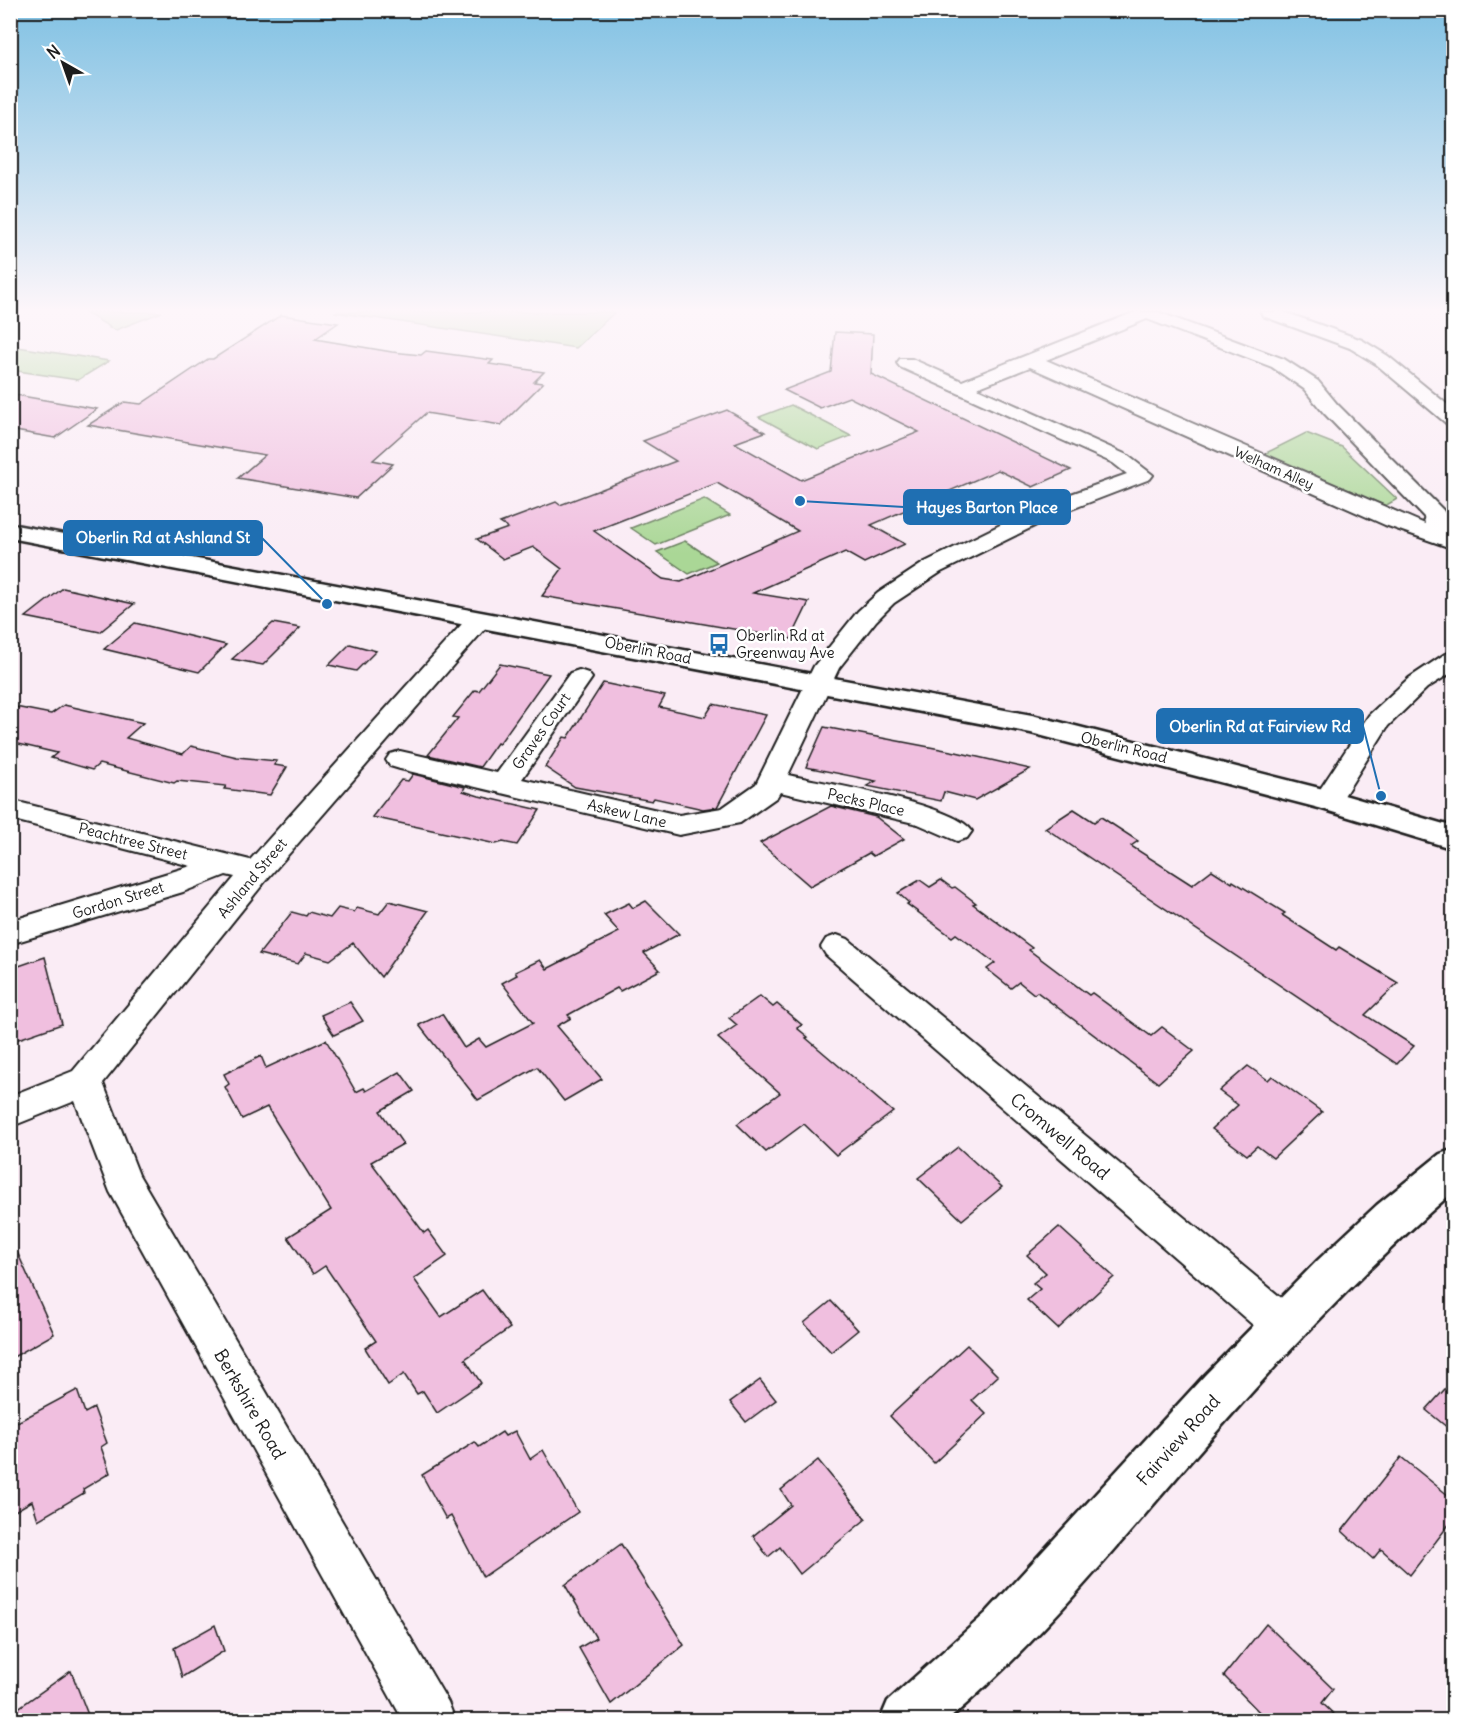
<svg xmlns="http://www.w3.org/2000/svg" width="1464" height="1731" viewBox="0 0 1464 1731" font-family="Delius,sans-serif">
<style>
.green{fill:#aad796;stroke:#637a59;stroke-width:1.5}
.building{fill:#f0bfdf;stroke:#1c1c1c;stroke-width:1.5;fill-rule:evenodd}
.lines{fill:none;stroke-linecap:round;stroke-linejoin:round}
.minor-casing{stroke:#1c1c1c;stroke-width:4}
.tertiary-casing{stroke:#1c1c1c;stroke-width:5}
.secondary-casing{stroke:#1c1c1c;stroke-width:5}
.minor{fill:#fff;fill-rule:evenodd}
.tertiary{fill:#fff;fill-rule:evenodd}
.secondary{fill:#fff;fill-rule:evenodd}
.labels{text-anchor:middle;dominant-baseline:central;stroke-width:5;stroke-linejoin:round;paint-order:stroke}
.far-street-label{font-size:14px;fill:#1c1c1c;stroke:#fff}
.poi-label{font-size:15px;fill:#1c1c1c;stroke:#fff;text-anchor:start}
.street-label{font-size:15px;fill:#1c1c1c;stroke:#fff}
.near-street-label{font-size:18px;fill:#1c1c1c;stroke:#fff}
.leader{fill:none;stroke:#1f6fb2;stroke-width:2}
.callout-dot{fill:#1f6fb2;stroke:#fff;stroke-width:2}
.callout{fill:#1f6fb2;stroke:#1f6fb2;stroke-width:2}
.callout-label{font-size:16px;text-anchor:middle;font-weight:bold;fill:#fff}
</style>
<rect width="100%" height="100%" fill="#faecf5"/>
<filter id="ink" filterUnits="userSpaceOnUse"><feTurbulence type="fractalNoise" baseFrequency=".0167" numOctaves="2"/><feDisplacementMap in="SourceGraphic" scale="12" xChannelSelector="R" yChannelSelector="G"/><feConvolveMatrix kernelMatrix="1 2 1 2 8 2 1 2 1" color-interpolation-filters="sRGB"/></filter>
<g filter="url(#ink)">
<g class="green">
<polygon points="84,312 162,312 116,330 109,328 110,327"/>
<polygon points="334,312 615,312 576,348"/>
<polygon points="10,346 11,346 109,361 78,380 11,370"/>
<polygon points="791,405 851,436 818,449 759,417"/>
<polygon points="1306,433 1342,447 1397,499 1385,506 1264,454"/>
<polygon points="704,499 730,515 656,545 631,528"/>
<polygon points="685,541 717,562 689,574 657,552"/>
</g>
<g class="building">
<polygon points="281,315 338,323 315,339 392,352 421,355 426,351 493,360 489,364 544,372 534,382 543,383 501,425 426,413 373,460 393,464 356,498 238,478 265,455 88,425 124,402 141,404 208,359 213,359"/>
<path d="M835,332L873,334L871,374L1071,470L1033,487L998,470L871,525L905,544L864,563L845,552L753,593L809,602L791,639L542,596L562,569L533,547L503,559L477,539L508,528L500,523L556,502L560,505L676,461L643,441L727,410L765,432L735,443L801,480L919,432L849,397L820,408L784,390L831,372ZM717,483L798,531L681,582L663,579L594,531Z"/>
<polygon points="10,394 97,409 55,438 10,430"/>
<polygon points="63,588 134,604 100,632 26,617"/>
<polygon points="135,623 226,645 199,672 104,649"/>
<polygon points="273,623 300,628 263,665 232,659"/>
<polygon points="350,644 376,651 356,671 329,665"/>
<polygon points="500,664 549,674 499,744 497,743 480,767 428,755 458,718 453,717 475,690 479,691"/>
<polygon points="603,683 665,696 659,707 705,717 713,704 766,715 717,807 703,809 654,798 652,801 575,787 545,767 564,737 568,738"/>
<polygon points="64,705 143,723 126,738 183,754 191,746 237,757 277,761 274,765 287,767 270,795 224,789 226,786 177,781 174,783 99,764 92,770 51,758 57,753 10,742 10,706 51,714"/>
<polygon points="824,727 956,752 1030,769 975,800 944,792 941,801 867,786 876,781 806,767"/>
<polygon points="413,774 465,787 463,791 479,796 540,810 517,845 503,842 496,844 372,817 401,780 408,781"/>
<polygon points="831,806 876,817 904,839 873,856 869,853 810,886 760,843"/>
<polygon points="1074,809 1094,822 1101,817 1138,841 1131,846 1192,885 1212,870 1232,883 1233,881 1285,913 1282,915 1336,950 1339,947 1398,983 1365,1015 1414,1046 1397,1064 1045,828"/>
<polygon points="920,880 930,887 941,880 952,888 955,887 976,903 973,904 1032,948 1029,950 1089,995 1092,993 1151,1036 1162,1027 1194,1051 1158,1083 1037,992 1034,994 1019,982 1011,988 987,969 995,963 956,934 952,937 907,904 909,903 898,893"/>
<polygon points="389,901 428,911 381,977 353,943 330,960 306,953 298,964 259,954 292,912 306,916 309,912 330,918 338,908 354,912 357,908 379,914"/>
<polygon points="646,901 679,934 644,953 660,970 620,991 617,988 568,1015 571,1018 557,1026 602,1079 564,1101 537,1067 478,1100 419,1025 442,1014 464,1048 479,1039 486,1047 533,1023 502,983 517,975 515,972 540,960 547,969 619,932 604,915 629,903 633,908"/>
<polygon points="45,957 62,1024 10,1042 10,969"/>
<polygon points="760,996 773,1007 777,1004 802,1025 797,1028 808,1037 806,1038 893,1112 836,1155 804,1124 766,1152 737,1124 780,1093 718,1038 737,1025 729,1018"/>
<polygon points="350,1002 363,1021 334,1035 321,1015"/>
<polygon points="326,1040 356,1092 364,1088 366,1091 400,1072 414,1091 380,1111 403,1144 371,1162 424,1233 428,1230 447,1256 414,1279 441,1317 482,1290 510,1328 465,1359 481,1383 437,1413 423,1391 417,1394 404,1374 388,1385 365,1348 376,1341 325,1266 313,1274 288,1237 331,1210 267,1107 242,1119 225,1087 229,1084 224,1074 261,1056 266,1068"/>
<polygon points="1248,1066 1268,1080 1272,1076 1322,1112 1273,1158 1257,1146 1247,1155 1212,1129 1238,1105 1219,1091"/>
<polygon points="958,1147 1002,1187 962,1220 918,1178"/>
<polygon points="1059,1227 1114,1277 1058,1329 1027,1300 1040,1289 1033,1283 1046,1273 1027,1255"/>
<polygon points="10,1236 54,1334 10,1359"/>
<polygon points="831,1301 858,1330 831,1352 804,1323"/>
<polygon points="967,1345 998,1376 972,1400 986,1414 934,1463 890,1416"/>
<polygon points="1454,1379 1454,1433 1426,1410"/>
<polygon points="760,1380 776,1400 746,1422 730,1402"/>
<polygon points="77,1390 85,1413 94,1408 107,1443 101,1447 110,1473 83,1489 84,1493 38,1520 32,1501 10,1514 10,1426"/>
<polygon points="515,1431 530,1459 543,1450 578,1512 483,1577 451,1516 446,1519 422,1475 475,1442 479,1447 502,1432 505,1436"/>
<polygon points="1401,1457 1454,1500 1454,1518 1410,1575 1381,1549 1373,1559 1342,1531"/>
<polygon points="818,1460 866,1519 800,1574 780,1547 768,1557 753,1536 791,1505 781,1490"/>
<polygon points="621,1544 684,1645 611,1704 579,1648 596,1638 565,1585"/>
<polygon points="1266,1624 1333,1689 1322,1703 1340,1720 1267,1720 1224,1676"/>
<polygon points="215,1625 224,1651 182,1677 174,1648"/>
<polygon points="71,1671 90,1720 10,1720 10,1714"/>
</g>
<g class="lines">
<defs>
<g id="minor">
<path d="M1135,312H1158L1284,359L1318,381L1337,404L1443,510L1446,515L1448,532L1454,534V549L1385,525L1030,367L977,388L1127,455L1153,475L1150,479L1059,514L941,572L894,603L876,621L839,668L788,775C823,783 955,804 972,831L967,838L957,841L918,824L780,792L777,797L740,823L679,835L400,769L390,766L386,760L390,754L400,751L497,773L570,673L579,670L588,673L592,678L522,779L679,815L722,808L756,784L814,666L858,611L878,593L925,562L1043,504L1127,474L1113,463L900,367L897,363L900,359H912L962,381ZM1147,319L1272,367L1304,389L1323,412L1424,517L1425,524L1046,360Z"/>
<polygon points="1261,312 1284,312 1362,340 1388,356 1454,410 1454,426 1447,424 1376,364 1350,348 1263,316"/>
<polygon points="479,613 488,615 491,620 488,625 267,879 103,1083 139,1175 448,1702 455,1720 403,1720 110,1192 75,1101 10,1127 10,1096 73,1071 235,877 226,875 183,892 10,944 10,921 191,866 10,819 10,800 250,860 470,615"/>
<polygon points="1454,652 1454,671 1427,688 1388,726 1337,807 1327,809 1317,807 1313,800 1369,715 1409,678 1445,654"/>
<polygon points="837,935 848,939 1296,1310 1302,1324 1296,1338 1282,1343 1268,1338 826,955 821,947 826,939"/>
</g>
<path id="tertiary" d="M1454,1149V1191C1356,1276 1269,1371 1184,1469C1109,1556 1036,1645 948,1720H880L888,1701L986,1613L1205,1375L1318,1260L1377,1205L1440,1154Z"/>
<polygon id="secondary" points="10,524 1032,715 1327,790 1454,827 1454,849 1319,808 1031,733 10,538"/>
</defs>
<use href="#minor" class="minor-casing"/>
<use href="#tertiary" class="tertiary-casing"/>
<use href="#secondary" class="secondary-casing"/>
<use href="#minor" class="minor"/>
<use href="#tertiary" class="tertiary"/>
<use href="#secondary" class="secondary"/>
</g>
</g>
<linearGradient id="sky" x2="0" y2="1"><stop stop-color="#80c1e3"/><stop offset="0.56" stop-color="#fdf6fa"/><stop offset="1" stop-color="#fdf6fa" stop-opacity="0"/></linearGradient>
<rect width="1464" height="554" fill="url(#sky)"/>
<defs>
<symbol id="bus-bare" viewBox="-9 -9 18 18"><path d="M-5-6H5V4H4V6H2V4H-2V6H-4V4H-5ZM-3.5-4V0h7V-4ZM-3.5 1.2v1.5H-2V1.2ZM2 1.2v1.5H3.5V1.2Z" fill="#1f6fb2" stroke="#fff" stroke-width="2.5" paint-order="stroke"/></symbol>
</defs>
<g fill-rule="evenodd">
<use href="#bus-bare" x="704" y="629" width="30" height="30"/>
</g>
<g class="labels">
<g class="far-street-label">
<text transform="translate(1274 468) rotate(24)">Welham Alley</text>
</g>
<g class="poi-label">
<text x="736" y="635">Oberlin Rd at<tspan x="736" dy="17">Greenway Ave</tspan></text>
</g>
<g class="street-label">
<text transform="translate(648 650) rotate(11)">Oberlin Road</text>
<text transform="translate(541 731) rotate(-55)">Graves Court</text>
<text transform="translate(1124 747) rotate(14)">Oberlin Road</text>
<text transform="translate(866 802) rotate(13)">Pecks Place</text>
<text transform="translate(627 813) rotate(13)">Askew Lane</text>
<text transform="translate(133 841) rotate(14)">Peachtree Street</text>
<text transform="translate(252 878) rotate(-50)">Ashland Street</text>
<text transform="translate(118 900) rotate(-17)">Gordon Street</text>
</g>
<g class="near-street-label">
<text transform="translate(1060 1136) rotate(40)">Cromwell Road</text>
<text transform="translate(250 1404) rotate(60)">Berkshire Road</text>
<text transform="translate(1178 1440) rotate(-48)">Fairview Road</text>
</g>
</g>
<path class="leader" d="M800 501L904 507M327 604L262 538M1381 796L1363 726"/>
<g class="callout-dot">
<circle cx="800" cy="501" r="6"/>
<circle cx="327" cy="604" r="6"/>
<circle cx="1381" cy="796" r="6"/>
</g>
<g class="callout">
<rect x="904" y="490" width="166" height="34" rx="6"/>
<rect x="64" y="521" width="198" height="34" rx="6"/>
<rect x="1157" y="709" width="206" height="34" rx="6"/>
</g>
<g class="callout-label">
<text x="987" y="513">Hayes Barton Place</text>
<text x="163" y="543">Oberlin Rd at Ashland St</text>
<text x="1260" y="732">Oberlin Rd at Fairview Rd</text>
</g>
<rect width="1464" height="1731" fill="none" stroke="#fff" stroke-width="36"/>
<rect x="18" y="18" width="1428" height="1695" fill="none" stroke="#1c1c1c" stroke-width="2" filter="url(#ink)"/>
<g transform="translate(63 63) rotate(320)" stroke="#ffffff" stroke-width="4.5" paint-order="stroke">
<path d="M0-4.5L10 22L0 15L-10 22Z" fill="#1c1c1c"/>
<text y="-9" font-size="16" font-weight="bold" text-anchor="middle" fill="#1c1c1c">N</text>
</g>
</svg>
